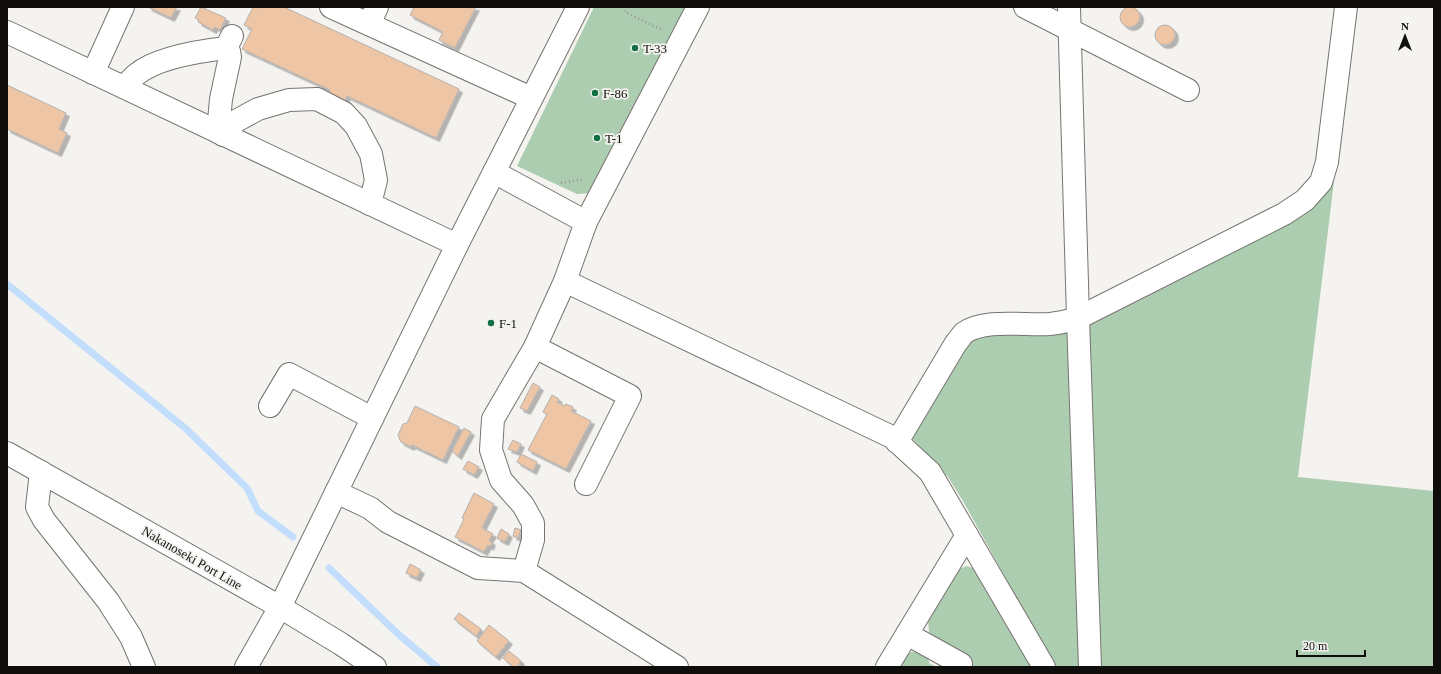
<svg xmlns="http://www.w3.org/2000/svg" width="1441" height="674" viewBox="0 0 1441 674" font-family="'Times New Roman',serif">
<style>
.green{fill:#accdb0}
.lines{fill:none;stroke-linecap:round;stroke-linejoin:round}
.stream{stroke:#c3ddfc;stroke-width:7}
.building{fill:#efc6a5;stroke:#b3b0ae;filter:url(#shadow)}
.minor-casing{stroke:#767471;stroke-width:24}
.major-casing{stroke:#767471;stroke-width:24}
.path{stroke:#979694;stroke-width:2.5;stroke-dasharray:1 3;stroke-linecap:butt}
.minor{stroke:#fff;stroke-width:22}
.major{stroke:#fff;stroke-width:22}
.poi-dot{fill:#116f43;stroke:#f4f3f0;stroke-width:1.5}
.labels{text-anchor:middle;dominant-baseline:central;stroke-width:3.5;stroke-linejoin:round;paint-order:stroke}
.poi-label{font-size:13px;fill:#0f0e0d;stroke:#f4f3f0;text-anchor:start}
.street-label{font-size:13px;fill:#0f0e0d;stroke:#f4f3f0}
</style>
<defs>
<filter id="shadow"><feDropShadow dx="3.5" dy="3.5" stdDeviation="0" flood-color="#0004"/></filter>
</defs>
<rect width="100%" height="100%" fill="#f4f3f0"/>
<g class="green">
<polygon points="594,7 693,7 591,193 577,194 517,166"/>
<polygon points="1336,165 1298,477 1434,491 1434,667 1098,667 1084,325 1203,265"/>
<polygon points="1075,325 1087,667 1055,667 963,501 948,477 909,435 963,347 975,336"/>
<polygon points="967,566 975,569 1033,667 963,667 929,632 928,621 930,615 956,570"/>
<polygon points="911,652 920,652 928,657 929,663 936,667 898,667 902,659"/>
</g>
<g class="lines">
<g class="stream">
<polyline points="7,284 185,428 247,488 258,511 293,537"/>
<polyline points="329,568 397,633 437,667"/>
</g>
</g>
<g class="building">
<circle cx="1130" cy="17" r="10"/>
<polygon points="148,7 177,7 171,18"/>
<polygon points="201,7 226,18 220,30 215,27 213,30 198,22 199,20 195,18"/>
<polygon points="253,7 261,8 262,7 284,7 459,89 436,138 347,96 338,115 321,108 330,90 242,49 252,29 244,25"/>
<polygon points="414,7 476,7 455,48 439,40 443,32 410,15"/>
<circle cx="1165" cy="35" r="10"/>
<polygon points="7,85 66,113 59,129 67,133 58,153 7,129"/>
<polygon points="533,383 540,387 527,411 520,408"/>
<polygon points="552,395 559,399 557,402 565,406 566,404 573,407 571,411 591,421 566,469 528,450 547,414 543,412"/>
<polygon points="415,406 459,427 443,460 412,445 411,447 401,442 398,435 403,424 407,423"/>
<polygon points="464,428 471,432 458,456 452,451"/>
<polygon points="513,440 521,444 517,452 508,449"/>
<polygon points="521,454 537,462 533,471 517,462"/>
<polygon points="468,461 479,467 474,475 463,469"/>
<polygon points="474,493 494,504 482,528 493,534 489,540 492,542 490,547 488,545 484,552 455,537 464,519 462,518"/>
<polygon points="515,528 521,530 518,538 513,536"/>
<polygon points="501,529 509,534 505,542 497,538"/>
<polygon points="410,564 421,570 417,578 406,573"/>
<polygon points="459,613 481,629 476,636 454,619"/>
<polygon points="489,625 509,641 496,657 477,641"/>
<polygon points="509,651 521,661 517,667 513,667 503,658"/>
</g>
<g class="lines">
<defs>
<g id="minor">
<polyline points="331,7 531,98"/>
<polyline points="1025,7 1188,90"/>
<polyline points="1069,7 1078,318 1090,667"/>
<polyline points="369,24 377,7"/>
<polyline points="7,32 457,245"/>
<polyline points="93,73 123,7"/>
<path d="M124,87C128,83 132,78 137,74C157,58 200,51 226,48L232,36"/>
<polyline points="218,132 221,99 230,57 229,51 226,48"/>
<polyline points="223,135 236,121 258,109 289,100 317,99 344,113 356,126 371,154 376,180 370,204"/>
<polyline points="494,172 586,222"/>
<polyline points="565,281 892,437 930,472 1044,667"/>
<polyline points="535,347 630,396 586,484"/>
<polyline points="270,406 289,374 372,418"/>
<path d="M897,442L956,343C959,340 961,336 964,333C985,318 1026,326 1050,324C1060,323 1069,321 1078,318L1284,214L1305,200L1321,182L1327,162L1346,7"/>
<polyline points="41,472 37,507 44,520 108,601 131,637 144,667"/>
<polyline points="336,492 370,508 388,522 478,568 524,571 677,667"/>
<polyline points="524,571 533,540 533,523 523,505 501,480 491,450 493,419 535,347 565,281 586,222 698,7"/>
<polyline points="907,634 961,664"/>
<polyline points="246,667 280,607 457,245 578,7"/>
<polyline points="887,667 967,535"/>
</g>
<polyline id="major" points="7,453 280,607 341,644 375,667"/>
</defs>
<use href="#minor" class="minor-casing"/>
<use href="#major" class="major-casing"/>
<g class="path">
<polyline points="627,7 625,12 662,30"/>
<polyline points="561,183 584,179"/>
</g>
<use href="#minor" class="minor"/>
<use href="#major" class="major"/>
</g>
<g class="poi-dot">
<circle cx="635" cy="48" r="4"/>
<circle cx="595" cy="93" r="4"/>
<circle cx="597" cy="138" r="4"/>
<circle cx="491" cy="323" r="4"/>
</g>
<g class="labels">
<g class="poi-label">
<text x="643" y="48">T-33</text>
<text x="603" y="93">F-86</text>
<text x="605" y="138">T-1</text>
<text x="499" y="323">F-1</text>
</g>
<g class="street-label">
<text transform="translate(192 558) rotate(30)">Nakanoseki Port Line</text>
</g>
</g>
<rect width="1441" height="674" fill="none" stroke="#0f0e0d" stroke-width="16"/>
<g transform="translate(1405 36)" stroke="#f4f3f0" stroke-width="3" paint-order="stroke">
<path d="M0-3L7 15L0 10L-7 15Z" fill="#0f0e0d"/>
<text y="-6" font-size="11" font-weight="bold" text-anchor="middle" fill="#0f0e0d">N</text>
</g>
<path d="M1297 650v6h68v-6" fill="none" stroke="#0f0e0d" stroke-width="2"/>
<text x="1303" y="650" font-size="12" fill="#0f0e0d" stroke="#f4f3f0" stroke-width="3" paint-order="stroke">20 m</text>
</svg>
